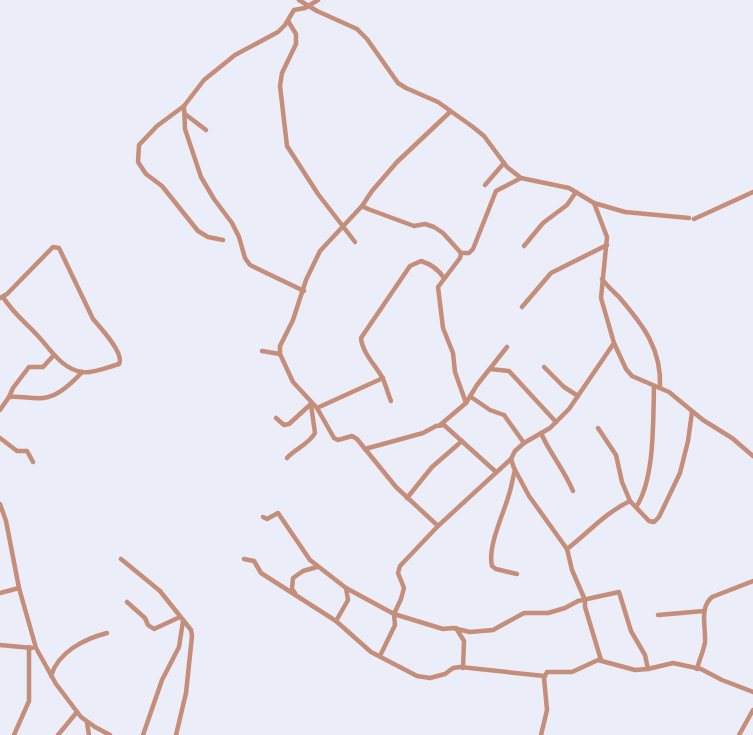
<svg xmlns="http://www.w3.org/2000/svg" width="753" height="735" viewBox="0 0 753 735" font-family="'Asap Condensed',sans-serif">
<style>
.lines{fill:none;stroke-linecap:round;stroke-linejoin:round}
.minor{stroke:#c58e7b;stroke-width:4.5}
</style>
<rect width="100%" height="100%" fill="#ebedf8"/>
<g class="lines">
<g class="minor">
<polyline points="299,0 317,11 357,29 367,39 398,83 406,88 438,102 473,127 484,136 507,167 521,178 569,188 594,203 625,212 689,218"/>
<polyline points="288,21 296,34 296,44 282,73 280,86 287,146 318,194 355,242"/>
<polyline points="184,106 185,129 201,177 214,199 232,223 239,237 245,258 250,265 304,291"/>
<polyline points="185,114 206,130"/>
<polyline points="485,185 504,163"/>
<polyline points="594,203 607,237 601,298 614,343 569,409 550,428 524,443 515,451 511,459 514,468 529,496 567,549 572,570 585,600 585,607 601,660"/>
<polyline points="362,206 368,209 414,226 425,224 434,227 443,233 461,253 460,258 438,287 443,328 453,353 455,372 466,403"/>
<polyline points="694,219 753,192"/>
<polyline points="223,240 208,237 198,231 162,186 146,174 138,162 139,145 157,126 184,106 204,80 235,55 278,32 285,25 294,10 305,8 318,0"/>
<polyline points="524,246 543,223 567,205 576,192"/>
<polyline points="461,253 469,253 473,249 496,191 521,178"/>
<path d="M602,279C607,286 613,291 619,297C643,325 662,349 660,388"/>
<path d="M0,298L7,294L53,247L59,248L93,319C100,327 125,354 119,364C108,367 93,374 82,372C62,369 51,350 38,336C26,323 12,312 3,297"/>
<polyline points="522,307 551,273 607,245"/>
<polyline points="614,343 626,369 632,376 669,392 703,420 732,438 753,456"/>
<polyline points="262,351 280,354"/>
<polyline points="544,367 564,387 578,396"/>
<polyline points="490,369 509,371 556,422"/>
<polyline points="9,397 13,388 29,367 43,367 54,355"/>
<polyline points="471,397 490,410 504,415 524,443"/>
<path d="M391,401C388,394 386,385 382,377C375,365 362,352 361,338L410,266L421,261C431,264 438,269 444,278"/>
<polyline points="317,408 383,378"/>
<path d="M0,410L9,397C21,396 32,399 43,398C57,397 73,382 82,372"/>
<polyline points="276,418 284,425 289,424 312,403"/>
<polyline points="440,425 466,403 477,385 507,347"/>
<polyline points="598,428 616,455 622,482 630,501 649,521 654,522 659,517 680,473 688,441 692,412"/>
<path d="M541,433C550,454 564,469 573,491"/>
<polyline points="0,438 17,451 27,451 33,462"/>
<polyline points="365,449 423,433 436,426 444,425 496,472"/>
<path d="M287,458C295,449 309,444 315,433L311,405"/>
<path d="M515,470C513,477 512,484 510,491C505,511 487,546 492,566L496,569L517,574"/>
<polyline points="407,498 432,467 462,441"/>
<polyline points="0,504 6,521 19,588 36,648 56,684 81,717 95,727 110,735"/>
<path d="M636,507C655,479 653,420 654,386"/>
<polyline points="263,517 267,519 278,513 310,560 346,588 348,600 336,621"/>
<polyline points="438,526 396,487 357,439 352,436 338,440 334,438 317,408 293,382 280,354 280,346 293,320 306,280 320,251 362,206 372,191 397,162 450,112"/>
<path d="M567,549C589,532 605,513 630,501"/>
<polyline points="121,559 160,591 191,630 192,636 186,693 176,735"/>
<polyline points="244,559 254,561 261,573 336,621 371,652 417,676 430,678 445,674 453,668 460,667 544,676"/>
<polyline points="346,588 394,614 443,629 453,628 470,632 493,630 524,613 548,613 565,608 578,601 619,592 631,631 645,655 648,669"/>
<polyline points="0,593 19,588"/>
<polyline points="295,593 292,589 293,578 303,571 317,567"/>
<polyline points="127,602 145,618 148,625 154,629 180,617"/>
<polyline points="658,615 704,611"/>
<polyline points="456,628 464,641 463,668"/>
<polyline points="0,645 32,648"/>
<polyline points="380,656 395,625 394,614 401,599 404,588 398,573 400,566 438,526 511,459"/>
<path d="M697,669C699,660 704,650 705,642C706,627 699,608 712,597L753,581"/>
<path d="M51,676C58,652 84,639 107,633"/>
<polyline points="87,723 89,735"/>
<polyline points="14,735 29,701 29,647"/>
<polyline points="58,735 77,712"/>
<polyline points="143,735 162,680 179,647 183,621"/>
<polyline points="541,735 547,710 544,678 547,672 572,672 598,660 635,670 648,669 673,663 701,669 722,680 753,692"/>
<polyline points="739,735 753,710"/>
</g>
</g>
</svg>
